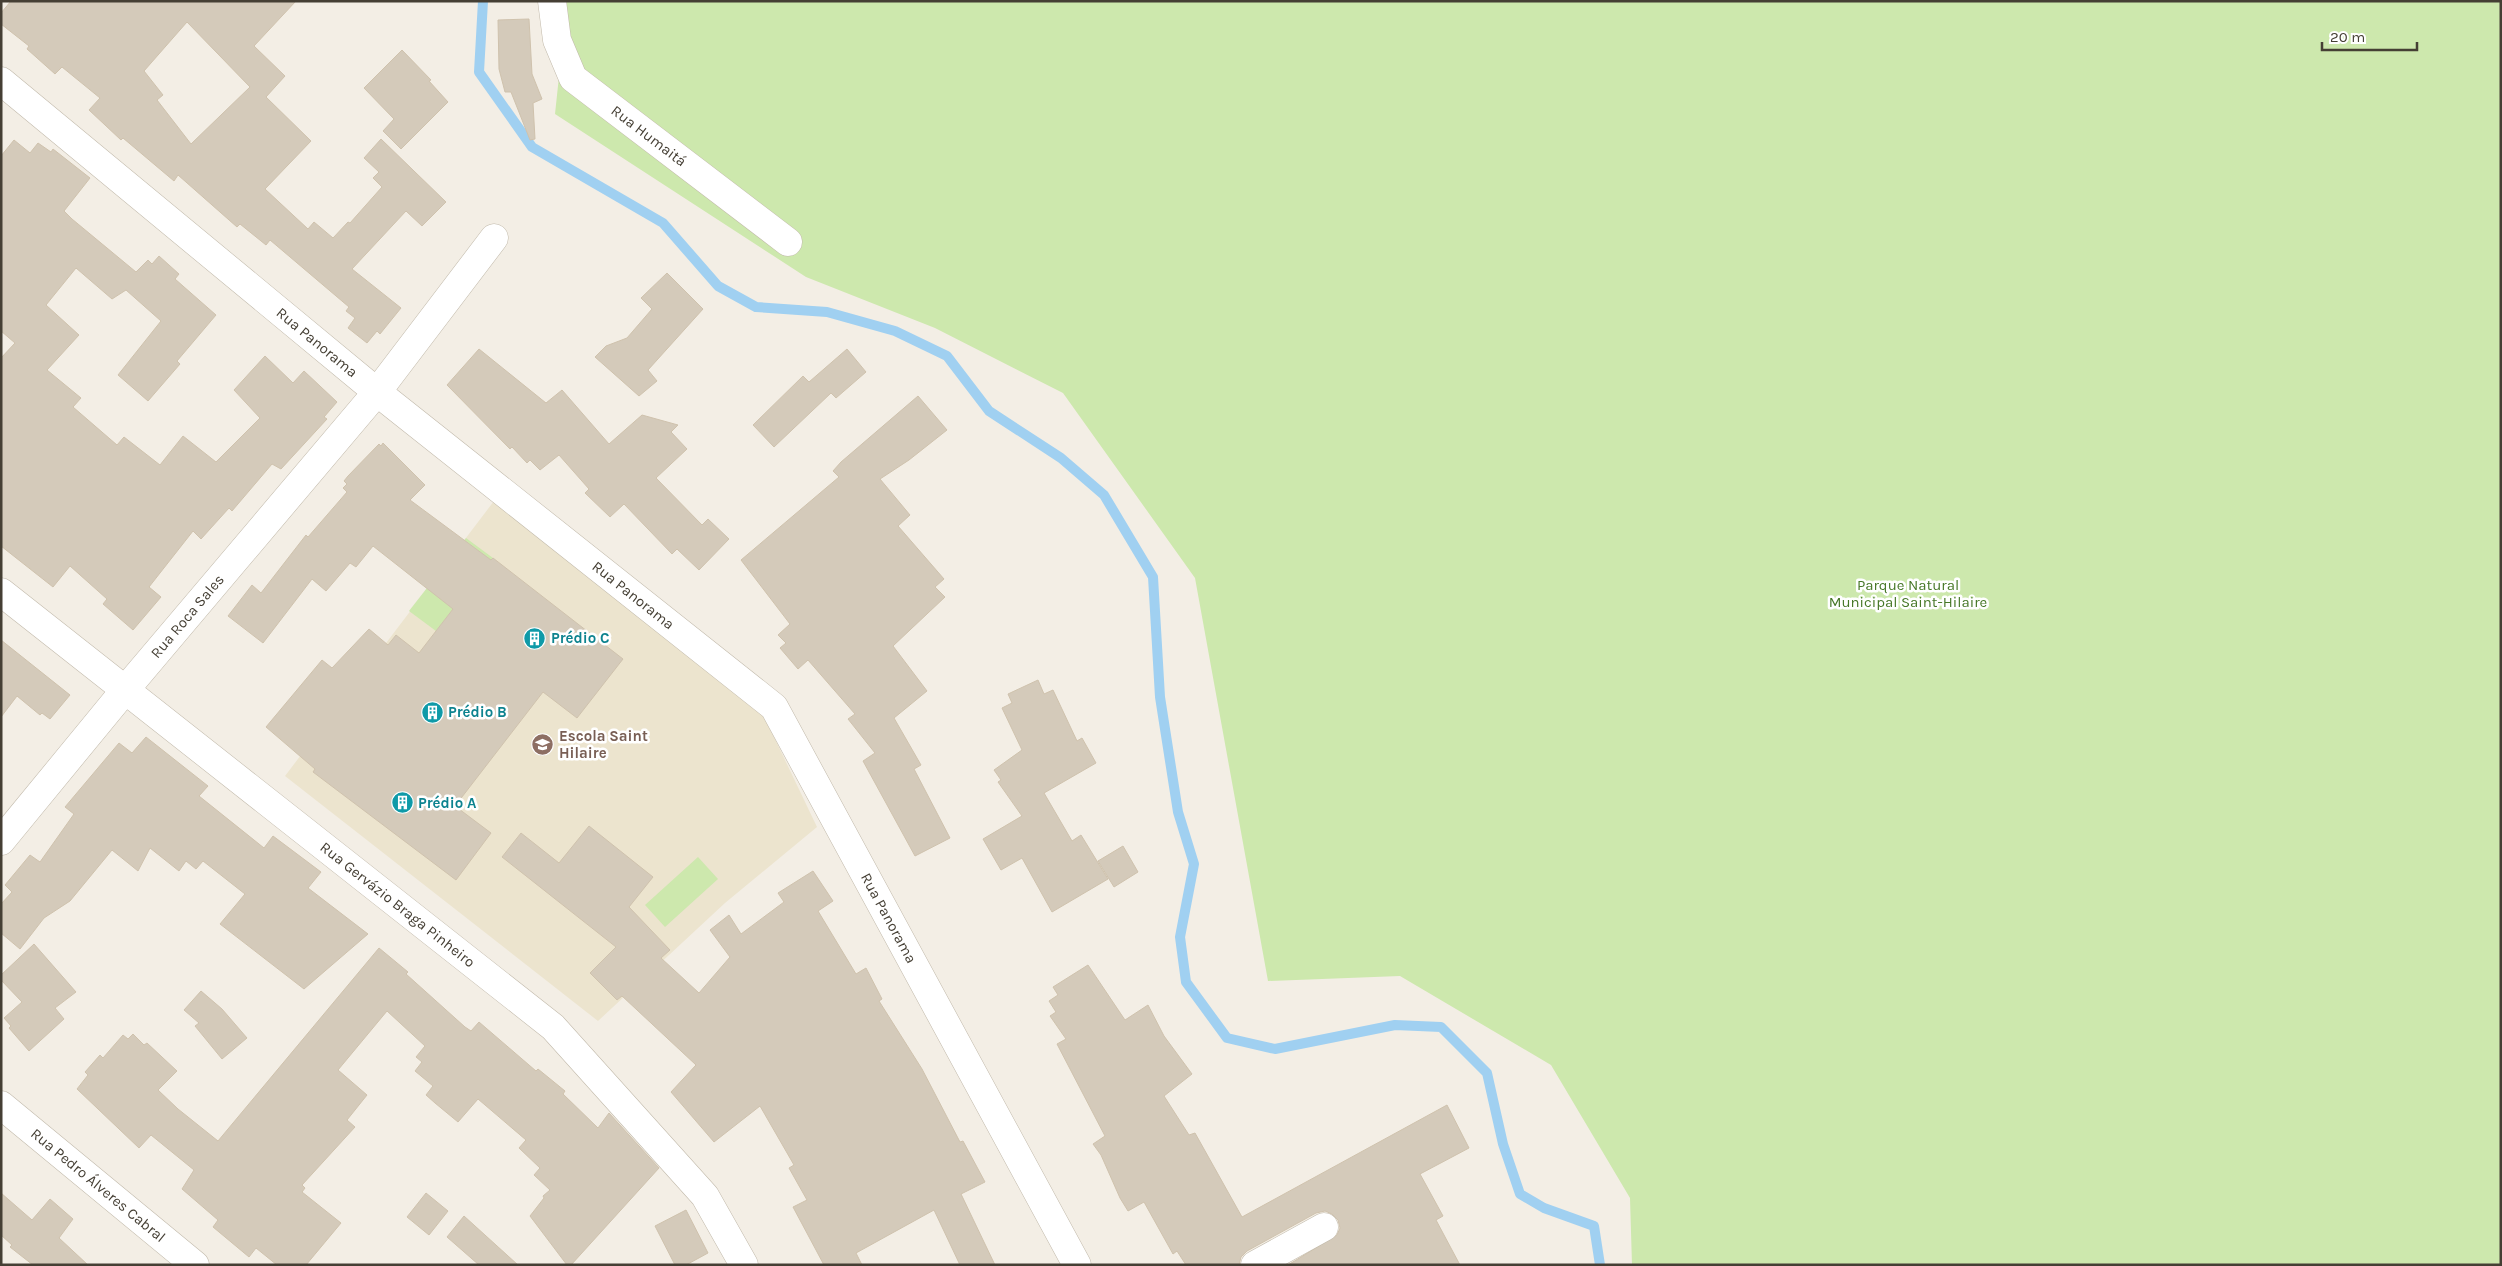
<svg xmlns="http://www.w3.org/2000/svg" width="2502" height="1266" viewBox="0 0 2502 1266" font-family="Karla,sans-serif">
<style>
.education{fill:#ece4ce}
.green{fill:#cde8ad}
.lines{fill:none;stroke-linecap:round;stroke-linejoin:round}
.stream{stroke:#a0d0f1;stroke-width:10}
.building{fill:#d4caba;stroke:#cfc2ad;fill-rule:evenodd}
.minor-casing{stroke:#c1b9aa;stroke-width:29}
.tertiary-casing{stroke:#c1b9aa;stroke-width:29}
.minor{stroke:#fff;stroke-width:28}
.tertiary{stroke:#fff;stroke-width:28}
.labels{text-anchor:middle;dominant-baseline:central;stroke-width:5;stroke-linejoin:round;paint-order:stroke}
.street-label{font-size:15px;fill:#453f34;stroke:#fff}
.park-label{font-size:15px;fill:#467727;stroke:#fff}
.culture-label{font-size:15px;font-weight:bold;fill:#0d838f;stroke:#fff;text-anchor:start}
.education-label{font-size:15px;font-weight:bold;fill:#785e54;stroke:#fff;text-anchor:start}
</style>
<rect width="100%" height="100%" fill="#f3eee5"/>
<polygon class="education" points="494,501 763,714 817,827 725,903 598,1021 285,776"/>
<g class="green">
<polygon points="567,1 2501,1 2501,1265 1632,1265 1630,1198 1551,1065 1400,976 1268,981 1195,578 1063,393 935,328 806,277 555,114"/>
<polygon points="466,538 493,558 436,631 409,611"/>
<polygon points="698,857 718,879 665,927 645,905"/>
</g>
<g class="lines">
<polyline class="stream" points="483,1 479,72 532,147 663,223 718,286 756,307 827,312 895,331 947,356 989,411 1061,458 1104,495 1153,577 1160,697 1178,812 1194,864 1180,937 1186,982 1227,1038 1275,1049 1395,1025 1441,1027 1487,1073 1503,1144 1520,1194 1544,1208 1594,1226 1600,1265"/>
</g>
<g class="building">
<path d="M11,1H296L254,46L285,76L266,97L311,141L265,189L308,229L314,222L333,238L348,222L350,223L382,187L373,178L379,172L364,158L381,139L446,202L422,226L406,211L352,269L401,308L380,334L377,331L367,343L348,328L355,318L346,311L349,307L270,240L266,245L240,224L237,227L178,175L174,181L123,138L121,140L89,110L100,98L62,67L55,74L27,49L29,46L1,24V13ZM187,22L250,87L191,144L157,100L163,95L144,71Z"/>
<polygon points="529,19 532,74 542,99 533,103 535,139 530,140 511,92 505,92 499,69 498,20"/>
<polygon points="402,50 431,80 429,81 448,102 401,149 383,131 394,119 364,88"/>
<polygon points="14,140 30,153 38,143 51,152 53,149 90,178 64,211 72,219 136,272 148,260 152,264 159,256 179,274 175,279 216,315 177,361 180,364 148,401 118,375 161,321 126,290 112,299 76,268 46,305 79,335 47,370 81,398 73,407 117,445 124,437 160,465 183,436 216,462 260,418 234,390 265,356 293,383 304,371 337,402 324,417 327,419 281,469 272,464 232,511 229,508 201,539 193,531 149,587 161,597 133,630 103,604 107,599 70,566 53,587 1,546 1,358 15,343 1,331 1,156"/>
<polygon points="667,273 703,309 648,370 657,381 639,396 595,357 606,346 627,338 652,309 641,298"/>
<polygon points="479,349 546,403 562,390 609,444 642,415 678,425 671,432 687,449 656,478 702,525 708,519 729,539 699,570 677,549 672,554 624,504 610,517 585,493 589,489 559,455 540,470 530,460 527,463 512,447 510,449 447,385"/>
<polygon points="847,349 866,372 836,398 831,393 774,447 753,425 803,376 809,382"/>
<polygon points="918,396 947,430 909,460 880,479 910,515 898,526 944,579 935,587 945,597 893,646 927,691 894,718 921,765 914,769 950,838 915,856 863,761 875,753 848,719 855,714 808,660 798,669 780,648 786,643 778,635 790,624 741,560 839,477 833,471 841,462"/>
<polygon points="383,443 425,485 410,500 491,560 493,558 623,659 577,718 543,692 455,806 491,833 456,880 313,772 315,769 266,727 322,660 332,668 369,629 388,645 396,635 419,653 453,609 373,546 356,567 350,563 326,591 312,579 263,643 228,616 252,585 261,593 306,535 308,537 347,492 343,488 347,484 344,481 348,476 379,444 381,446"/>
<polygon points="1,640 70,695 50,719 42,713 40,715 17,696 1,717"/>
<polygon points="1038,680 1044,694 1053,690 1077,741 1082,738 1096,763 1044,793 1072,841 1081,835 1108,879 1052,912 1022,858 1001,870 983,839 1022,816 998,782 1001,780 994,770 1022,750 1002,708 1012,703 1008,694"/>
<polygon points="146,737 208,786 199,796 264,848 273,836 321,872 308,888 368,934 304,989 220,924 245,894 203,861 196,869 186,861 179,871 150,848 138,871 112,850 70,901 44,918 20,949 1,933 1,904 12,892 5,885 30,855 40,862 74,814 65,807 119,743 132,753"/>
<polygon points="589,826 653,877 629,907 670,950 661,958 699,993 730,957 710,930 729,915 741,934 784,902 778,893 813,871 833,901 818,911 856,974 866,968 882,999 879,1001 922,1069 960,1142 963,1141 985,1182 961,1194 995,1265 960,1265 934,1210 856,1253 862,1265 824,1265 793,1207 807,1200 789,1168 794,1165 760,1106 714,1142 671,1092 696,1065 622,996 617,1000 590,973 616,947 502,857 521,833 559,863"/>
<polygon points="1123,846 1138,872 1114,887 1098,861"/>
<polygon points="34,944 76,992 55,1008 64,1019 29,1051 9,1028 11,1026 4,1018 22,1002 1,980 1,975"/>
<polygon points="379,948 408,972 406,974 465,1027 471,1031 479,1022 536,1071 538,1069 565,1091 563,1094 598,1128 609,1113 659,1168 571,1265 567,1265 530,1216 544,1198 543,1196 550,1190 534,1175 540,1168 519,1148 526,1140 478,1099 458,1122 435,1103 426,1095 433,1086 415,1071 422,1062 416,1057 425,1046 387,1011 338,1070 367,1095 347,1120 355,1127 302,1185 305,1188 302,1192 341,1223 306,1265 277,1265 256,1248 249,1257 213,1227 218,1220 182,1189 194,1170 151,1135 139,1148 77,1089 88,1075 85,1072 100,1055 103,1058 123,1035 128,1039 133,1034 144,1045 147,1043 177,1071 158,1090 178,1109 218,1141"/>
<polygon points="1088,965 1125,1020 1148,1005 1164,1036 1192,1074 1164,1096 1189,1135 1195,1133 1242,1217 1447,1105 1469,1148 1420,1174 1443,1216 1436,1220 1460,1265 1288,1265 1337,1235 1340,1228 1338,1220 1332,1214 1325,1211 1316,1213 1247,1251 1241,1257 1239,1265 1186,1265 1177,1251 1173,1254 1144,1202 1128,1211 1120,1198 1101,1155 1093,1144 1105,1136 1057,1044 1066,1039 1050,1016 1056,1012 1049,1001 1058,995 1053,987"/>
<polygon points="201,991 222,1009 247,1038 222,1059 195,1026 199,1023 184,1010"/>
<polygon points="1,1193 32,1220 50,1199 73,1219 59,1238 88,1265 33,1265 10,1247 12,1245 1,1235"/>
<polygon points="426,1193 448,1211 429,1235 407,1217"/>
<polygon points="686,1210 708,1253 686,1265 675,1265 655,1226"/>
<polygon points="464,1216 518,1265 479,1265 447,1237"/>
</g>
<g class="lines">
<defs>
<g id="minor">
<path id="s1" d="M552,1L557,40L573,78L788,242"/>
<path id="s2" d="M1,81L377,392L774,707L1077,1265"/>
<path id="s3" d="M1,841L125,690L377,392L494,238"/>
<path id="s4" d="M1,1105L195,1265"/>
<polyline points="1255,1265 1324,1227"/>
</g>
<g id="tertiary">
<path id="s5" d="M1,592L553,1027L705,1196L744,1265"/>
</g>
</defs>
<use href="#minor" class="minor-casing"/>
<use href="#tertiary" class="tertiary-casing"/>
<use href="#minor" class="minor"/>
<use href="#tertiary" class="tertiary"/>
</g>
<defs>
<symbol id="building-disc" viewBox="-11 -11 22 22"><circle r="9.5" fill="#0f9aa8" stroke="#fff"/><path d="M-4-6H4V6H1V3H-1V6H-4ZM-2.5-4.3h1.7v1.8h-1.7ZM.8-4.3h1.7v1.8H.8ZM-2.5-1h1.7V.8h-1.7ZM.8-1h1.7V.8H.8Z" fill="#fff"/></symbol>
<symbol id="school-disc" viewBox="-11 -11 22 22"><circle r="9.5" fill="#8d6e63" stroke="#fff"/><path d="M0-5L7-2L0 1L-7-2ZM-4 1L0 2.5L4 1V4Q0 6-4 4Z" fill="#fff"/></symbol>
</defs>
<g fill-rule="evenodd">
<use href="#building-disc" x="522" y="626" width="25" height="25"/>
<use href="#building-disc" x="420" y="700" width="25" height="25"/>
<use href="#school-disc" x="530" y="732" width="25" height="25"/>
<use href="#building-disc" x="390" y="790" width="25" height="25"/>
</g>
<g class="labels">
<g class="street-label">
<text stroke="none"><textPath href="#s1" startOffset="176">Rua Humaitá</textPath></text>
<text stroke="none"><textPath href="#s2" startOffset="410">Rua Panorama</textPath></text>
<text stroke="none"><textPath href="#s2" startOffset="815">Rua Panorama</textPath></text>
<text stroke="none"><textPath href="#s3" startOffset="292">Rua Roca Sales</textPath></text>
<text stroke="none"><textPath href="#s5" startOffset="505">Rua Gervázio Braga Pinheiro</textPath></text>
<text stroke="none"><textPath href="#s2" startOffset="1235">Rua Panorama</textPath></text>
<text stroke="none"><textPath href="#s4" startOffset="126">Rua Pedro Álveres Cabral</textPath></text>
</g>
<g class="park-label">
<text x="1908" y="585">Parque Natural<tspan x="1908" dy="17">Municipal Saint-Hilaire</tspan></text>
</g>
<g class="culture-label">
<text x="551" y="638">Prédio C</text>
<text x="448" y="712">Prédio B</text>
<text x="418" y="803">Prédio A</text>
</g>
<g class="education-label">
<text x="559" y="736">Escola Saint<tspan x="559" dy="17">Hilaire</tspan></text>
</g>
</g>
<rect width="2502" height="1266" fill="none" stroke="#453f34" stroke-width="5"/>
<path d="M2322 42v8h95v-8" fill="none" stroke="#453f34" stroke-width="2.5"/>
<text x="2330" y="42" font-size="15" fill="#453f34" stroke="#ffffff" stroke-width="4" paint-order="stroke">20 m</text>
</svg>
